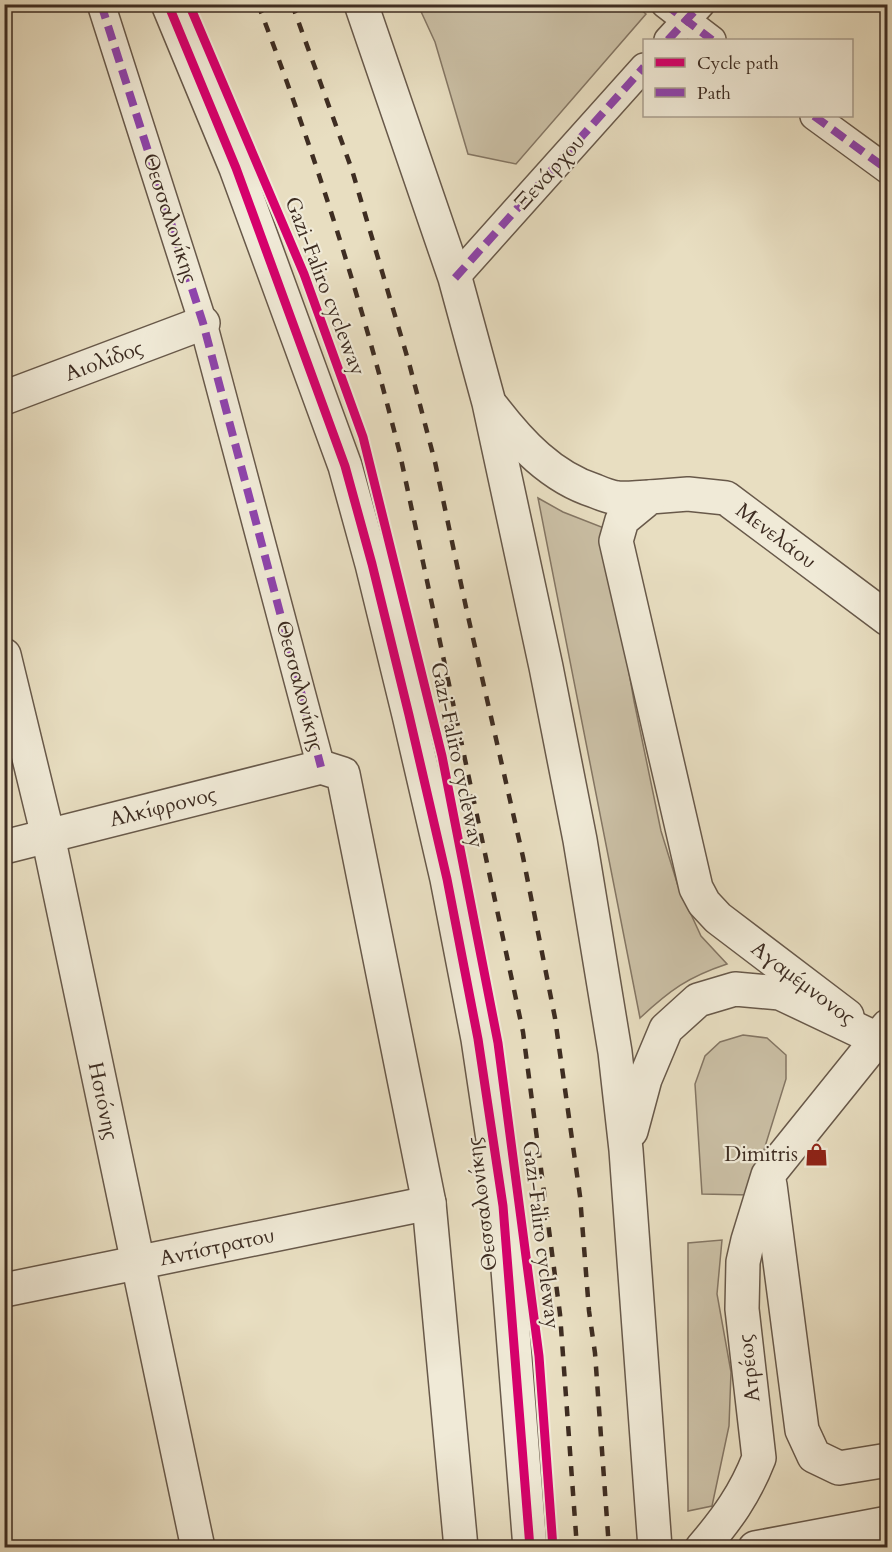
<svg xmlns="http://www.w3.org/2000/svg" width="892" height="1552" viewBox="0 0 892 1552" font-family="Cardo,serif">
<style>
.green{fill:#cbc0a6;stroke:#847664;stroke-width:1.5}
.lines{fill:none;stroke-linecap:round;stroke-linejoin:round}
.pedestrian-casing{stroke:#68594a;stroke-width:30}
.minor-casing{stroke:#68594a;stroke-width:36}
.tertiary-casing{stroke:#68594a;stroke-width:36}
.pedestrian{stroke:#f0ead7;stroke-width:27}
.minor{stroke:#f0ead7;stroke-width:33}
.tertiary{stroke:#f0ead7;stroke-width:33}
.rail{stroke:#3e2d22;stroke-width:4.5;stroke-dasharray:10 10;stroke-linecap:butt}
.quiet{stroke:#8e44ad;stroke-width:8;stroke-dasharray:15 8;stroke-linecap:butt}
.cycleway-casing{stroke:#f0ead7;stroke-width:13}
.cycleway{stroke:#d6006c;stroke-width:9}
.labels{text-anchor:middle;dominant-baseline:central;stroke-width:4.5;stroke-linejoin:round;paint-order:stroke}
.street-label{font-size:21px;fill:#3e2d22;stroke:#f0ead7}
.poi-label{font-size:21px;fill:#3e2d22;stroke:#f0ead7;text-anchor:end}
</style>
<rect width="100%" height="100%" fill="#e8dec1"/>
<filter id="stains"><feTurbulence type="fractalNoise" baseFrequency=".00333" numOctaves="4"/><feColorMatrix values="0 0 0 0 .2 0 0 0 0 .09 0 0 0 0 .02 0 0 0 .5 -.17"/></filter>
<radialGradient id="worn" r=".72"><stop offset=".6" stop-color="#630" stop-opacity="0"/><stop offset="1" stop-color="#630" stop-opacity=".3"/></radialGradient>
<g class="green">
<polygon points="635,5 646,14 516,164 468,154 435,42 418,5"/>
<path d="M538,498L563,512L604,528L634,701L661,831L678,886L701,936L727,964C688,977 670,990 640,1018Z"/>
<polygon points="743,1035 767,1038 786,1055 786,1079 750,1195 702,1194 695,1084 705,1056 720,1042"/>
<polygon points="722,1240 717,1294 731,1372 729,1426 712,1506 688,1511 688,1243"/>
</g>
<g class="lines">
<defs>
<g id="pedestrian">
<polyline points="101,4 203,323 321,767"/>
<polyline points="665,4 712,40"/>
<polyline points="668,40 701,4"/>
<polyline points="814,116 888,170"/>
<polyline points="455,278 644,67"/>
</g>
<g id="minor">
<polyline points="4,398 203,323"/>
<polyline points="4,655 48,836 198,1548"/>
<polyline points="4,847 321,767 343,774 429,1203 461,1548"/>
<polyline points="847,1016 718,918 704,903 696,888 616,541 622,520 650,497 688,494 726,498 888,619"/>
<polyline points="770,1185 802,1430 814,1456 839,1468 888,1460"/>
<polyline points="4,1290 429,1203"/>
<path d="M702,1548C727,1519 745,1494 759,1458L742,1309L743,1262L748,1240L768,1175L888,1026"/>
<polyline points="755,1548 888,1523"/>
</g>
<g id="tertiary">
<polyline points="168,4 236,168 345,466 372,564 409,715 447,879 478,1039 503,1206 530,1548"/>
<polyline points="361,4 455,278 489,403 546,667 580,840 615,1052 626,1150 655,1548"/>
<path d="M493,408C520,443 551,477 595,491C602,494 610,497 617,498C628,499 639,497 650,497"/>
<polyline points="631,1131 645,1079 666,1029 698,1000 735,989 780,993 877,1039"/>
</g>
</defs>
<use href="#pedestrian" class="pedestrian-casing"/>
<use href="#minor" class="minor-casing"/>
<use href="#tertiary" class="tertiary-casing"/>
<use href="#pedestrian" class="pedestrian"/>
<use href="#minor" class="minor"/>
<use href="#tertiary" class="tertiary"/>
<g class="rail">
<path d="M258,4C314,151 362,301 400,454L523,1032L560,1314L577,1548"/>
<polyline points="292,4 352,170 409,363 435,462 467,612 523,857 555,1018 580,1196 589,1311 595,1353 609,1548"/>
</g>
<g class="quiet">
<polyline points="101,4 203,323 321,767"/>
<polyline points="665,4 712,40"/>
<polyline points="668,40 701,4"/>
<polyline points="814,116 888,170"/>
<polyline points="455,278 644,67"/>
</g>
<defs>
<g id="cycleway">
<polyline points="168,4 236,168 345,466 372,564 409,715 447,879 478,1039 503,1206 530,1548"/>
<polyline points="189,4 304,274 363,437 442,756 498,1043 539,1356 553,1548"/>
</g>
</defs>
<use href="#cycleway" class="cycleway-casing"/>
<use href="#cycleway" class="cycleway"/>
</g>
<defs>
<symbol id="shop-bare" viewBox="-9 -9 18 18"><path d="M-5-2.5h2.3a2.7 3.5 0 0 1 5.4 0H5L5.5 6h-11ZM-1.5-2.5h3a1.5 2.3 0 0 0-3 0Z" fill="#8f2418" stroke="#f0ead7" stroke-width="2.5" paint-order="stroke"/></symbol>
</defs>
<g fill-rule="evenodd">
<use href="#shop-bare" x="800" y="1138" width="33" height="33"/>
</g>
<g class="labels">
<g class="street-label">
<text transform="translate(550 172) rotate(-48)">Ξενάρχου</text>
<text transform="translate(170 218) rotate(72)">Θεσσαλονίκης</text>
<text transform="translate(325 286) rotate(69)">Gazi-Faliro cycleway</text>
<text transform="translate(104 361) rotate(-20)">Αιολίδος</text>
<text transform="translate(776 536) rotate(37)">Μενελάου</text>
<text transform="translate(300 686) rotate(75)">Θεσσαλονίκης</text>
<text transform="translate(457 755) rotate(78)">Gazi-Faliro cycleway</text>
<text transform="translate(163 807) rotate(-14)">Αλκίφρονος</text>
<text transform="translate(803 983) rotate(37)">Αγαμέμνονος</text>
<text transform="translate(103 1101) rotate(78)">Ησιόνης</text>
<text transform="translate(482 1204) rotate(-97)">Θεσσαλονίκης</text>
<text transform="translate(541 1235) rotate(83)">Gazi-Faliro cycleway</text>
<text transform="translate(217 1247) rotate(-12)">Αντίστρατου</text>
<text transform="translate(749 1368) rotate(-97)">Ατρέως</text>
</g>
<g class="poi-label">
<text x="798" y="1154">Dimitris</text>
</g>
</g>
<rect width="892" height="1552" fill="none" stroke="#e8dec1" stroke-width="24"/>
<rect x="6" y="6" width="880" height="1540" fill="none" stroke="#3e2d22" stroke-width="3"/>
<rect x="12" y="12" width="868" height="1528" fill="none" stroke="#3e2d22" stroke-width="1.5"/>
<rect x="643" y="39" width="210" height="78" fill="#f0ead7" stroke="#a99e8f" stroke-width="1.5"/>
<rect x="655" y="58" width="30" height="9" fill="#d6006c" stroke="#a99e8f" stroke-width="1.5"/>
<text x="697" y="69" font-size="18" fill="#3e2d22">Cycle path</text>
<rect x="655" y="88" width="30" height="9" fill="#8e44ad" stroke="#a99e8f" stroke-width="1.5"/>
<text x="697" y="99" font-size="18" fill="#3e2d22">Path</text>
<rect width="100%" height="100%" filter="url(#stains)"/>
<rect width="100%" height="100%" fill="url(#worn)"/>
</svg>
